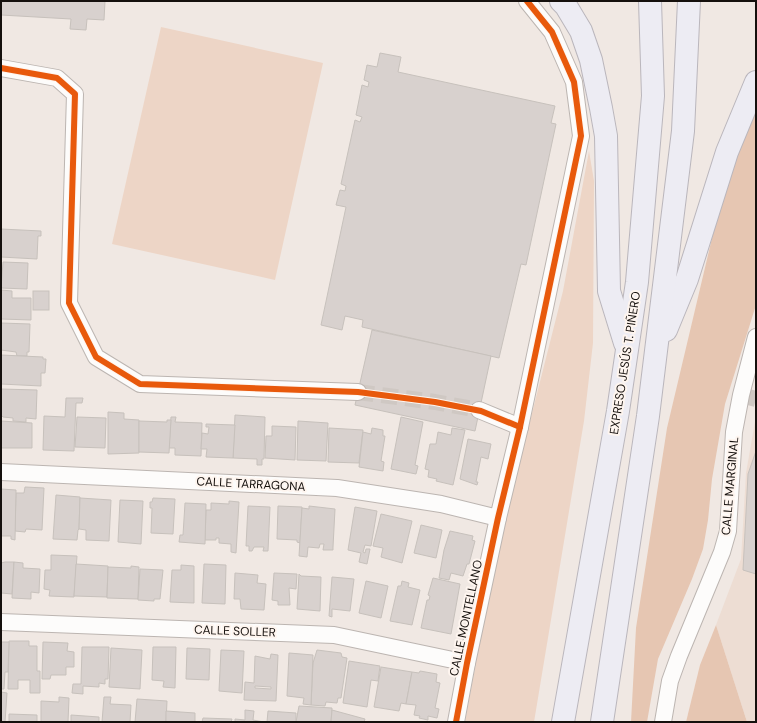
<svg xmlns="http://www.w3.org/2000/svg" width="757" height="723" viewBox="0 0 757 723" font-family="'DM Sans',sans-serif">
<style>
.built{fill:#edddd3}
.green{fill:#edd5c6}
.forest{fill:#e6c6b2}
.building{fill:#d8d1ce;stroke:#c7c1bc;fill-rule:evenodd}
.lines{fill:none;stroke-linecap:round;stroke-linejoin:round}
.minor-tunnel{stroke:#cfc8c3;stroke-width:16;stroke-dasharray:16 8;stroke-linecap:butt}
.minor-casing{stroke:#bcb5b1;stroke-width:18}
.motorway-casing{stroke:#bab6bc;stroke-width:24}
.minor{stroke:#fdfcfb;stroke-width:16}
.motorway{stroke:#edecf3;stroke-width:22}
.cycleway-casing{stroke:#fef5ef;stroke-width:8}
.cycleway{stroke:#e8590c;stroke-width:6}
.labels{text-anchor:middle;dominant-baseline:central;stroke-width:4;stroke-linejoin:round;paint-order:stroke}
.street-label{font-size:12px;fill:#15100d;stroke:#fef5ef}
</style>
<rect width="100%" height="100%" fill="#f0e8e3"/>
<polygon class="built" points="756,416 756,722 747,722 716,625 741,559 746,473"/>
<g class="green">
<polygon points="161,27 323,63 275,280 112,244"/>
<polygon points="589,151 594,181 593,343 584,421 534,722 465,722 496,555 563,291"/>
</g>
<g class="forest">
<polygon points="756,95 756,305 725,404 712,479 708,520 703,549 692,579 658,659 647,722 631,722 636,628 667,428 717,217"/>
<polygon points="716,625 747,722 686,722 700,665"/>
</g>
<g class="building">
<polygon points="1,1 105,1 104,20 87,19 86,30 70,29 71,19 1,15"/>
<polygon points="380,53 401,57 398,72 555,106 551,123 556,124 526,265 521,264 499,358 362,327 363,320 345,316 342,330 321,325 346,207 336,205 340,190 345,191 346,186 341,184 355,120 360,122 362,117 356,115 362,85 368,87 369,82 364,80 367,65 377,67"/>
<polygon points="1,229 41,231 41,236 38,236 37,259 1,257"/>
<polygon points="3,262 28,263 27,289 1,288"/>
<polygon points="1,290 12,291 12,298 31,298 31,320 1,319"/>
<rect x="33" y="291" width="16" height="19"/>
<polygon points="1,323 30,324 29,352 27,352 27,356 17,356 16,352 1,350"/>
<polygon points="372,330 491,356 475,431 355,405"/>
<polygon points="1,355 43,357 43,359 46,359 45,373 41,373 41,386 1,384"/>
<polygon points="1,389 37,390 36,419 26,418 26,422 13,421 13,418 3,417 1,415"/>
<polygon points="66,398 83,398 82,403 76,403 74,451 43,450 44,416 65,417"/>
<polygon points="108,412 124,413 124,419 139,420 139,453 108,454"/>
<polygon points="235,415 265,417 264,459 262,459 262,465 257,465 257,459 233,458"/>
<polygon points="77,417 106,418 105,448 75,447"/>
<polygon points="171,417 176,417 175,422 202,423 201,456 175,455 175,448 169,448"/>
<polygon points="401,417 423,422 415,465 418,466 416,474 391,469"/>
<polygon points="167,420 171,420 169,453 139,452 139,421 167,422"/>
<polygon points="1,421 32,423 32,448 1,448"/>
<polygon points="298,421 328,423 326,461 297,460"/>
<polygon points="206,424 235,425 233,458 206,457 207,449 201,449 202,433 208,434 209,427 206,427"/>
<polygon points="272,426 296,427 295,460 265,458 266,436 272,436"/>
<polygon points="329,428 363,430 359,463 328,462"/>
<polygon points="372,428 383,430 383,436 385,436 381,461 384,462 383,471 359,467 363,432 371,434"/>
<polygon points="452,428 465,430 453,485 436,481 437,479 428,477 429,470 425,469 430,444 436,444 438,432 451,435"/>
<polygon points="468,439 491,444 488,459 481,457 476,482 478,482 477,485 460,479"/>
<polygon points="756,451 756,574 743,570 748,474"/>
<polygon points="25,487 44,488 42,530 26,529 25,532 15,531 16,493 24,493"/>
<polygon points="1,489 16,490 15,540 11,539 11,536 1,536"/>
<polygon points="56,495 80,497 79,529 78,530 77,540 53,539"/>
<polygon points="80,498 111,500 109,541 86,540 86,530 79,529"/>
<polygon points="153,498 175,499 173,534 151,533 152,508 150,508 150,502 152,502"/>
<polygon points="120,500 143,501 141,544 118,542"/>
<polygon points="229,501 239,502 236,553 231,552 231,544 219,543 219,538 216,538 216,540 205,540 206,510 211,510 211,503 229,504"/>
<polygon points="185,503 206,504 205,544 179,542 180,535 183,535"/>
<polygon points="248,506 270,507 268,551 263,551 264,547 254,547 252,551 249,551 249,546 246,546"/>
<polygon points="278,506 302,507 300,543 297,542 297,540 277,539"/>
<polygon points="309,506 335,509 333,547 333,550 323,550 324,544 320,544 319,548 308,547 307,557 299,556 302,508 309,509"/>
<polygon points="355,507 377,511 371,546 365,545 363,552 365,553 366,549 370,549 367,564 359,562 361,553 348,550"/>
<polygon points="381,514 412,521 402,563 381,557 383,548 373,546"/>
<polygon points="421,525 442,530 436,558 414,553"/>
<polygon points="450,531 473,536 472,540 475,541 469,564 467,564 463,576 451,573 449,580 439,578 444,550"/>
<polygon points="51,555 77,556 74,597 49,596 50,590 44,589 45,570 51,570"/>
<polygon points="5,562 14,562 12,594 1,593 1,563"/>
<polygon points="14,562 23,563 23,568 40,569 39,593 31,592 31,599 12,598"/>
<polygon points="76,564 108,566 107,597 74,596"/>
<polygon points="204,564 226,565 225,604 202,603"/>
<polygon points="181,565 194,566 194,603 170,602 172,570 181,570"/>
<polygon points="131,566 139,567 138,599 107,598 108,567 131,568"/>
<polygon points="140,569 163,570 160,599 154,599 154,601 138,600"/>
<polygon points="235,573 258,575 257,583 266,584 264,610 241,609 240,599 234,599"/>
<polygon points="274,573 297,574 296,589 289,588 290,605 278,605 278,601 272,600"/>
<polygon points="299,574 301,576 321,577 320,611 297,609"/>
<polygon points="332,577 354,579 350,611 332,609 332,617 329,616"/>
<polygon points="433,578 460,584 451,634 421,628 427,600 429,600 430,596 428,595"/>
<polygon points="366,581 388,586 381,618 359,613"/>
<polygon points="402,581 409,583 408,587 420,590 412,625 390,621 398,586 401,586"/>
<polygon points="9,641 29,641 29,646 37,646 37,671 40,671 40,693 30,693 30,680 18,680 18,689 8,689"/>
<polygon points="1,642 9,642 8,672 5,672 4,689 1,689"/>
<polygon points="43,642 68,643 67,651 74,652 74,667 66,667 66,675 51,675 50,679 42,679"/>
<polygon points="82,647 109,647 108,679 105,679 105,684 99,683 99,687 83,686 83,694 72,693 73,684 81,684"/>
<polygon points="153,647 176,647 175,688 163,687 164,681 152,680"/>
<polygon points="111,648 142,650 140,689 109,687"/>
<polygon points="187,648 210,649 209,680 186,679"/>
<polygon points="221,650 244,651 242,693 219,691"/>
<polygon points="317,650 341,653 342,657 347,658 341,698 338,698 337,703 326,702 325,706 311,705 313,663"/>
<polygon points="289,653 313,655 311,705 303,704 304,698 287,696"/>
<path d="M271,654L278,655L276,701L244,700L245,682L254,683L255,656L270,659ZM255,686L271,687V689L255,688Z"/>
<polygon points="349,661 380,666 378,681 371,680 367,707 343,703"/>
<polygon points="381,667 412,672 406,704 401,703 399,711 374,707"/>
<polygon points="420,671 437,674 436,682 440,683 435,708 439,709 437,718 428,716 428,720 419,718 420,716 414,715 416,705 406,704 412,672 419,673"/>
<polygon points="1,692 7,693 5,722 1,722"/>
<polygon points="59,697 69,698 68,722 41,722 41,701 59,702"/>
<polygon points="104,697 111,697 110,704 131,705 130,722 102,722"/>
<polygon points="137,699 167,701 166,722 135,722"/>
<polygon points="299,706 332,708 331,722 296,722"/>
<polygon points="245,710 254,711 253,720 264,722 235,722 235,719 245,720"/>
<polygon points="332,710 365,719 364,722 331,722"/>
<polygon points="166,711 195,713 195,722 166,722"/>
<polygon points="268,711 296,713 296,722 267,722"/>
<polygon points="9,714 37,715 37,722 9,722"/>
<polygon points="71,715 99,717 99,722 71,722"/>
<polygon points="203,718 232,719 231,722 202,722"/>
</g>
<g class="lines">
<g class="minor-tunnel">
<polyline points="358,392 435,402 479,410"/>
<polyline points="741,395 756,399"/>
</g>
<defs>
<g id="minor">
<polyline points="1,68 57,78 75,94 69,303 96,357 140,384 358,392"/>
<polyline points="479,410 520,427"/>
<polyline points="1,472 337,488 441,504 498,518"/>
<polyline points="1,622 334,635 467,663"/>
<polyline points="456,722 467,663 498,518 520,427 581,136 574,82 552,32 527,1"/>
<polyline points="663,722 670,681 679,656 722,552 728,531 734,432 741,395 756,337"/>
</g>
<g id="motorway">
<polyline points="561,1 566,6 581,31 591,60 601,108 606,136 609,291 625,343"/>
<polyline points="666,330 687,279 727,152 756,82"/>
<polyline points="563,722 618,411 637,282 653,96 650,1"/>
<polyline points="602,722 648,416 683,131 689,1"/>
</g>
</defs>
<use href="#minor" class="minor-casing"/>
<use href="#motorway" class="motorway-casing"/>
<use href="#minor" class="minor"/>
<use href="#motorway" class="motorway"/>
<defs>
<g id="cycleway">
<polyline points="1,68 57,78 75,94 69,303 96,357 140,384 358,392 435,402 481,411 520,427"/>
<polyline points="456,722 467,663 498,518 520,427 581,136 574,82 552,32 527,1"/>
</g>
</defs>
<use href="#cycleway" class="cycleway-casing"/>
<use href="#cycleway" class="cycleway"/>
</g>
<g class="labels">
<g class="street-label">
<text transform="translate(625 363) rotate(-81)">EXPRESO JESÚS T. PIÑERO</text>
<text transform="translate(251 484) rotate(3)">CALLE TARRAGONA</text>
<text transform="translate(730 486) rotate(-85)">CALLE MARGINAL</text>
<text transform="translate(466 618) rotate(-78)">CALLE MONTELLANO</text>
<text transform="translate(235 631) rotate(2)">CALLE SOLLER</text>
</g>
</g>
<rect width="757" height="723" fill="none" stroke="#15100d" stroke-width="4"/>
</svg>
